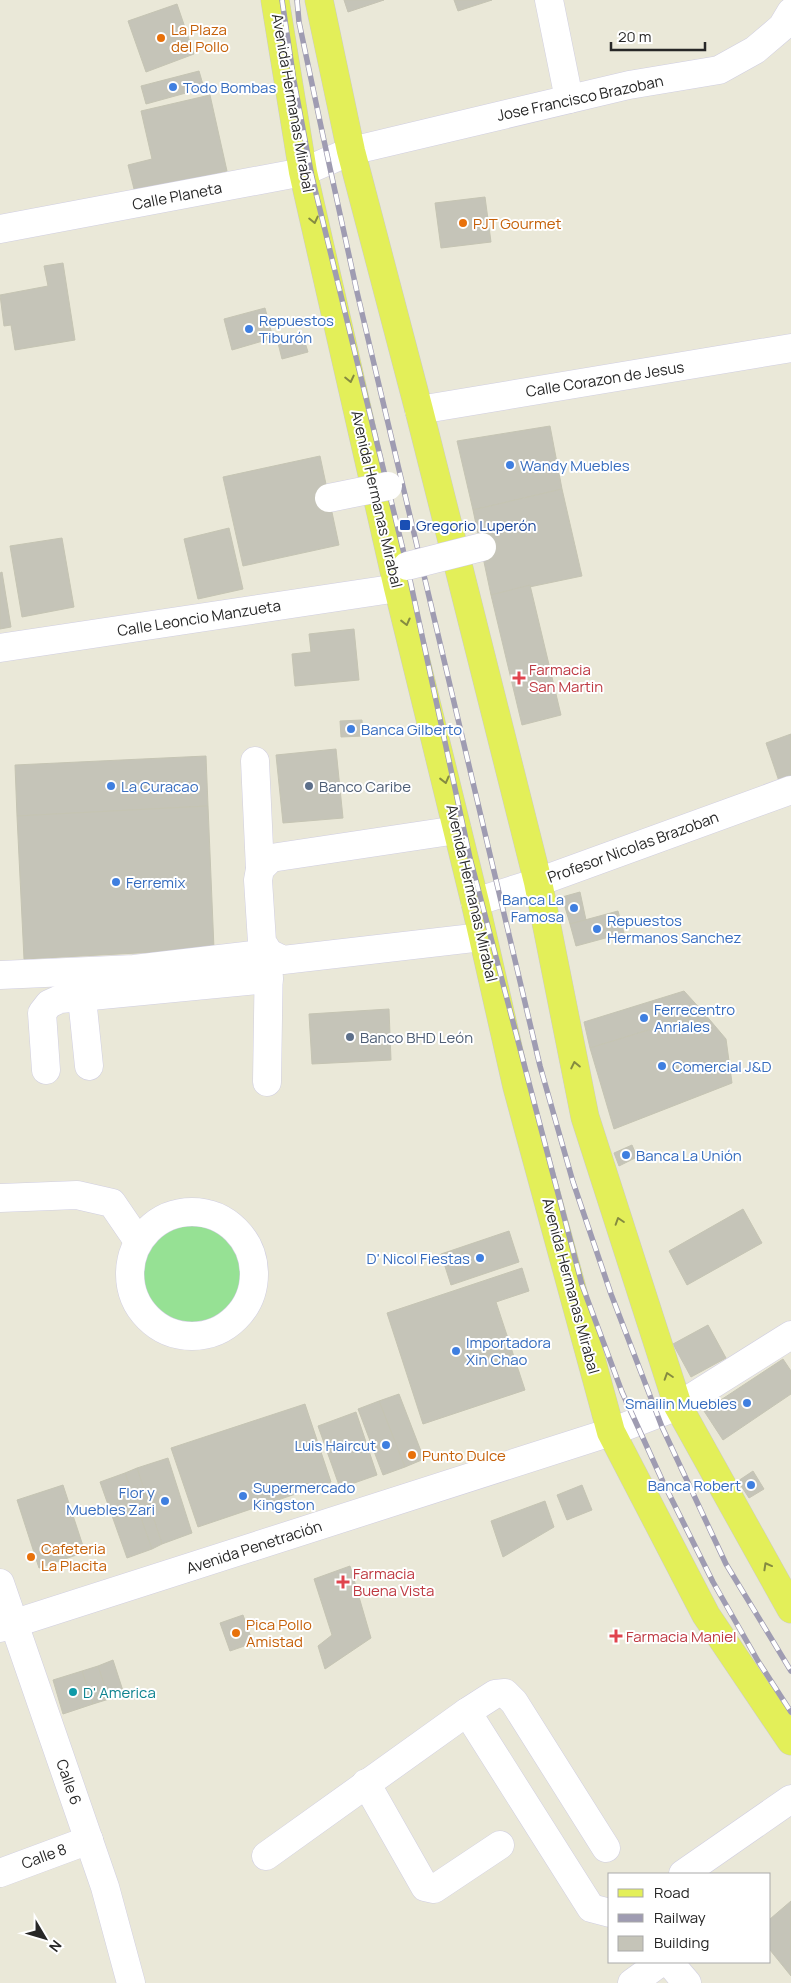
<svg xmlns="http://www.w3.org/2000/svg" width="791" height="1983" viewBox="0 0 791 1983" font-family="Manrope,sans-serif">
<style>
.green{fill:#96e194}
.building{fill:#c5c4b8;stroke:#c5c4b3}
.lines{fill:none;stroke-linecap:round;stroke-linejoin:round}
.minor-casing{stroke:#d0cee1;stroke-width:29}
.major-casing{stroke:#cbcbcb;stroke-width:29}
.minor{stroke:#fff;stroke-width:28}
.major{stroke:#e3ef59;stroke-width:28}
.rail-casing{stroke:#9f9cb2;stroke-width:5.5}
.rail{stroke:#fff;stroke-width:4;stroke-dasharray:11;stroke-linecap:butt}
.minor-bridge-casing{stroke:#d0cee1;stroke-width:29;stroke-linecap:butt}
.minor-bridge{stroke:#fff;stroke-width:28}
.oneway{stroke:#858b40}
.food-dot{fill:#e8710a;stroke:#fff;stroke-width:2}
.shop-dot{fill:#3f7fe0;stroke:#fff;stroke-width:2}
.transit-dot{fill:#1a4fb4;stroke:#fff;stroke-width:2}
.health-dot{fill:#e0444e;stroke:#fff;stroke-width:2}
.service-dot{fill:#5c6f8a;stroke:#fff;stroke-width:2}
.culture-dot{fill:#0f9aa8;stroke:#fff;stroke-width:2}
.labels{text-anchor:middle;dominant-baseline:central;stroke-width:4;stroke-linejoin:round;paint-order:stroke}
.food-label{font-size:15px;fill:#c56008;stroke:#fff;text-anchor:start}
.shop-label{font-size:15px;fill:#366cbe;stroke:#fff;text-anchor:start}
.street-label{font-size:15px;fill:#272727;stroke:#fff}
.transit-label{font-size:15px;fill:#164399;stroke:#fff;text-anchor:start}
.health-label{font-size:15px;fill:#be3a42;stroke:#fff;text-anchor:start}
.service-label{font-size:15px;fill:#4e5e75;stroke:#fff;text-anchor:start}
.culture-label{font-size:15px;fill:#0d838f;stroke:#fff;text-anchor:start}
</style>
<rect width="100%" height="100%" fill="#eae8d8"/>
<circle class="green" cx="191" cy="1274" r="55"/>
<g class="building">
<polygon points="344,0 384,0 348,12"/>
<polygon points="454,0 492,0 458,11"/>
<polygon points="177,4 194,54 146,72 128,21"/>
<polygon points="199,71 204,88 146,104 141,86"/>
<polygon points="210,95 227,171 135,193 128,165 152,159 141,111"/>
<polygon points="485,197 491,242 441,248 435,203"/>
<polygon points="63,263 75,340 15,350 11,325 4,326 0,295 48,286 44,266"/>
<polygon points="265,308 273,338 232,350 224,319"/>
<polygon points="303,336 308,352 282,359 278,343"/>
<polygon points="550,426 562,489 473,510 457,441"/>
<polygon points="320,456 339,545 243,566 223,477"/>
<polygon points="562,489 582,576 491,595 473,510"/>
<polygon points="229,528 243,589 198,599 184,539"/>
<polygon points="62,538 74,607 22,617 10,546"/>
<polygon points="2,572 11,627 0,629 0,573"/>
<polygon points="530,585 561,715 522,725 491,595"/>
<polygon points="354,629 359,680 295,686 292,654 311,652 309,634"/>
<polygon points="362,720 363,736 341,737 340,721"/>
<polygon points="791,734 791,786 782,790 766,743"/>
<polygon points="336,749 343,818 283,823 276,755"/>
<polygon points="206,756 208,806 17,816 15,765"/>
<polygon points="208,806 214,949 24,959 17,816"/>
<polygon points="580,892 586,920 570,924 562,897"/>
<polygon points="618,911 624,933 576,946 570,924"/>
<polygon points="684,991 704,1013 590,1048 584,1022"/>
<polygon points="389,1009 391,1060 312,1064 309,1014"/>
<polygon points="704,1013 726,1039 732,1083 614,1129 590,1048"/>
<polygon points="632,1145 637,1157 619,1166 614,1153"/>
<polygon points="743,1209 762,1243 687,1285 669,1251"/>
<polygon points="509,1231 519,1262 451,1285 441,1254"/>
<polygon points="522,1268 529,1291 496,1302 525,1390 423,1424 387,1313"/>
<polygon points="708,1325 726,1358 691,1377 673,1344"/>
<polygon points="783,1359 791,1371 791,1394 723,1440 704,1411"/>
<polygon points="399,1394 424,1459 405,1467 379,1401"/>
<polygon points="379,1401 405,1467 383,1475 358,1409"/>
<polygon points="305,1404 331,1482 198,1527 171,1448"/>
<polygon points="356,1412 377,1475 340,1488 318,1426"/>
<polygon points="168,1458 192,1533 162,1544 137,1468"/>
<polygon points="137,1468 162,1544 152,1549 125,1473"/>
<polygon points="753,1471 764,1489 749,1498 738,1481"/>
<polygon points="125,1473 152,1549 127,1558 100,1482"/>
<polygon points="63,1485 85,1552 39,1568 17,1500"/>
<polygon points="582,1485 592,1510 567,1520 557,1495"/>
<polygon points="545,1501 554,1527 503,1557 491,1521"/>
<polygon points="350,1566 371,1638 325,1669 318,1646 332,1635 314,1579"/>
<polygon points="243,1615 253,1643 230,1651 220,1623"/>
<polygon points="113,1660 124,1694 109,1699 98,1666"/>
<polygon points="98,1666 109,1699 93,1704 82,1671"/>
<polygon points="82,1671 93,1704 63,1714 53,1680"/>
<polygon points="791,1901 791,1976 770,1950 770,1919"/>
</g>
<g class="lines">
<defs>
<g id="minor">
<polyline points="549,0 569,99"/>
<polyline points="0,229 303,172 351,151 629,85 719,70 755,50 782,27 791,12"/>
<polyline points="419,410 791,348"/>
<polyline points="0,648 398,588"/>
<polyline points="255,761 260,869"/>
<polyline points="457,830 271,858 260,869 258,880 262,942 269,953 283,960 482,937"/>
<polyline points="475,902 538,882 791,790"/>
<polyline points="0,975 134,969 269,953 267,1082"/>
<polyline points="82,998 89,1066"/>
<polyline points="46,1070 42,1013 49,1004 60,999 269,979"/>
<polyline points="0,1198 77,1195 112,1203 138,1241"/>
<circle cx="192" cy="1274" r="62"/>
<polyline points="0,1583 105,1887 131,1983"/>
<polyline points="0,1628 611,1432 678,1406 791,1335"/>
<polyline points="467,1712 495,1694 505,1693 514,1702 606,1848"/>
<polyline points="366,1783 425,1887 434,1889 500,1845"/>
<polyline points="266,1856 467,1712 591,1908 610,1913"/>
<polyline points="0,1873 89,1840"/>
<polyline points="683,1874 791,1799"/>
<polyline points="669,1962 687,1983"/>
<polyline points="632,1983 661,1962"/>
</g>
<g id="major">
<polyline points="275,0 303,172 398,588 475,902 517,1087 611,1432 706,1615 791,1741"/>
<polyline points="319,0 351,151 419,410 538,882 585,1117 678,1406 791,1609"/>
</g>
</defs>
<use href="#minor" class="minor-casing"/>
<use href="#major" class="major-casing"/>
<use href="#minor" class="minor"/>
<use href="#major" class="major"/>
<defs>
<g id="rail">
<polyline points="282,0 294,81 312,177 407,566 470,858 582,1285 622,1392 663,1482 713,1582 758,1661 791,1712"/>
<polyline points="297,0 299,22 323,136 357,292 540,1066 573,1182 611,1294 662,1427 726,1564 791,1671"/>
</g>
</defs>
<use href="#rail" class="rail-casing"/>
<use href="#rail" class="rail"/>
<defs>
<g id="minor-bridge">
<polyline points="329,498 388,486"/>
<polyline points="407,566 482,547"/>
</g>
</defs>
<use href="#minor-bridge" class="minor-bridge-casing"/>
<use href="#minor-bridge" class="minor-bridge"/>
</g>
<defs><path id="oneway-chevron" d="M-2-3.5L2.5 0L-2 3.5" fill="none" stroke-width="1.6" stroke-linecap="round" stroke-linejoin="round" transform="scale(1.25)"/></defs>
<g class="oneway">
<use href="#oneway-chevron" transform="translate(314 220) rotate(77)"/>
<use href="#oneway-chevron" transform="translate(350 379) rotate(77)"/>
<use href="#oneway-chevron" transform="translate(406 622) rotate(76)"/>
<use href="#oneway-chevron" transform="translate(445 780) rotate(76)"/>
<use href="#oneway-chevron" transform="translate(575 1065) rotate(-102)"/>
<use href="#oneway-chevron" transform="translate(619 1221) rotate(-108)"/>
<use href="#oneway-chevron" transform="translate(668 1376) rotate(-108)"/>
<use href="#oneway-chevron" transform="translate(767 1566) rotate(-119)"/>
</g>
<g class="food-dot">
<circle cx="161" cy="38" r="5"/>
<circle cx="463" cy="223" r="5"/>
<circle cx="412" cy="1455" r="5"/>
<circle cx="31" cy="1557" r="5"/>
<circle cx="236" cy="1633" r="5"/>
</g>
<g class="shop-dot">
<circle cx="173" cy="87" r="5"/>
<circle cx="249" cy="329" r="5"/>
<circle cx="510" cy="465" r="5"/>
<circle cx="351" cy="729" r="5"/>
<circle cx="111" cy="786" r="5"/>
<circle cx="116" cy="882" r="5"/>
<circle cx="574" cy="908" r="5"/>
<circle cx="597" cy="929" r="5"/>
<circle cx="644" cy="1018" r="5"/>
<circle cx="662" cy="1066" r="5"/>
<circle cx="626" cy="1155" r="5"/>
<circle cx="480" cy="1258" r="5"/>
<circle cx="456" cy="1351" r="5"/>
<circle cx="747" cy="1403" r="5"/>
<circle cx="386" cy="1445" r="5"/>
<circle cx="751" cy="1485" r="5"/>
<circle cx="243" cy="1496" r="5"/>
<circle cx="165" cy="1501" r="5"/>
</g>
<rect class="transit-dot" x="399" y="519" width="12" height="12" rx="2.5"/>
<g class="health-dot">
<path d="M516.5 670.5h5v5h5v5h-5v5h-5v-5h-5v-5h5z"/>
<path d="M340.5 1574.5h5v5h5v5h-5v5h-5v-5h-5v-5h5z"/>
<path d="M613.5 1628.5h5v5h5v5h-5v5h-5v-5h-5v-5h5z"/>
</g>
<g class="service-dot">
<circle cx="309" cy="786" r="5"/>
<circle cx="350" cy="1037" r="5"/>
</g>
<circle class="culture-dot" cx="73" cy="1692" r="5"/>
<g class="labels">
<g class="food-label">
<text x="171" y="29">La Plaza<tspan x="171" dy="17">del Pollo</tspan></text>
<text x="473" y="223">PJT Gourmet</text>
<text x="422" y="1455">Punto Dulce</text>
<text x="41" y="1548">Cafeteria<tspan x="41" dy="17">La Placita</tspan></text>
<text x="246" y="1624">Pica Pollo<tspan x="246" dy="17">Amistad</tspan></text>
</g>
<g class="shop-label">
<text x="183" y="87">Todo Bombas</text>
<text x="259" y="320">Repuestos<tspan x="259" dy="17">Tiburón</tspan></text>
<text x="520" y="465">Wandy Muebles</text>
<text x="361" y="729">Banca Gilberto</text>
<text x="121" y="786">La Curacao</text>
<text x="126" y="882">Ferremix</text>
<text x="564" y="899" text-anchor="end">Banca La<tspan x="564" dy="17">Famosa</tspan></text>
<text x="607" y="920">Repuestos<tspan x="607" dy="17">Hermanos Sanchez</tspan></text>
<text x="654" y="1009">Ferrecentro<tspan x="654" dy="17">Anriales</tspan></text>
<text x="672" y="1066">Comercial J&amp;D</text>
<text x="636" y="1155">Banca La Unión</text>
<text x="470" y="1258" text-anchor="end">D' Nicol Fiestas</text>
<text x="466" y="1342">Importadora<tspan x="466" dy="17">Xin Chao</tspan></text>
<text x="737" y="1403" text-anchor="end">Smailin Muebles</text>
<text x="376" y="1445" text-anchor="end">Luis Haircut</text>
<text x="741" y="1485" text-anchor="end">Banca Robert</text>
<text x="253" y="1487">Supermercado<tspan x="253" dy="17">Kingston</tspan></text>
<text x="155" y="1492" text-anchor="end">Flor y<tspan x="155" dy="17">Muebles Zari</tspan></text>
</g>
<g class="street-label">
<text transform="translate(580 98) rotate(-12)">Jose Francisco Brazoban</text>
<text transform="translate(293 103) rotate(80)">Avenida Hermanas Mirabal</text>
<text transform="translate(177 196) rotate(-11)">Calle Planeta</text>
<text transform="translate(605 379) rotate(-9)">Calle Corazon de Jesus</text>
<text transform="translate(377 499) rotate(77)">Avenida Hermanas Mirabal</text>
<text transform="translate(199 618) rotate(-9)">Calle Leoncio Manzueta</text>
<text transform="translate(633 847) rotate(-20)">Profesor Nicolas Brazoban</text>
<text transform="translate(472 893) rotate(77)">Avenida Hermanas Mirabal</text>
<text transform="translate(571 1286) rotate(75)">Avenida Hermanas Mirabal</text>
<text transform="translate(254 1547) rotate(-18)">Avenida Penetración</text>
<text transform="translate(69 1782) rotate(71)">Calle 6</text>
<text transform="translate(44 1856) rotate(-20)">Calle 8</text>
</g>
<g class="transit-label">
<text x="416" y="525">Gregorio Luperón</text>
</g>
<g class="health-label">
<text x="529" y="669">Farmacia<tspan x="529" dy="17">San Martin</tspan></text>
<text x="353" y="1573">Farmacia<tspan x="353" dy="17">Buena Vista</tspan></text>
<text x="626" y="1636">Farmacia Maniel</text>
</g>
<g class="service-label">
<text x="319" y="786">Banco Caribe</text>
<text x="360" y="1037">Banco BHD León</text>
</g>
<g class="culture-label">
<text x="83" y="1692">D' America</text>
</g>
</g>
<rect x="608" y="1873" width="162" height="90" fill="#ffffff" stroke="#a9a9a9"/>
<rect x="618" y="1889" width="25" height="8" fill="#e3ef59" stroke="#a9a9a9"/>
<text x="654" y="1898" font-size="15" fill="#272727">Road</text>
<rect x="618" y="1914" width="25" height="8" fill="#9f9cb2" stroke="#a9a9a9"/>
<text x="654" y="1923" font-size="15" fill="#272727">Railway</text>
<rect x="618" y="1936" width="25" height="15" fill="#c5c4b8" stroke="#a9a9a9"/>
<text x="654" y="1948" font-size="15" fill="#272727">Building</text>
<g transform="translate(45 1938) rotate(128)" stroke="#ffffff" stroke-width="4" paint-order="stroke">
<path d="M0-4L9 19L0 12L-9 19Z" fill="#272727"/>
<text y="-8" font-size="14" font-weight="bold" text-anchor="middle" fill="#272727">N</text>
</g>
<path d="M611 42v8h94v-8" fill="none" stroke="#272727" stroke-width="2.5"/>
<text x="618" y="42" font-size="15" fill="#272727" stroke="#ffffff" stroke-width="4" paint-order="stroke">20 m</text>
</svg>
